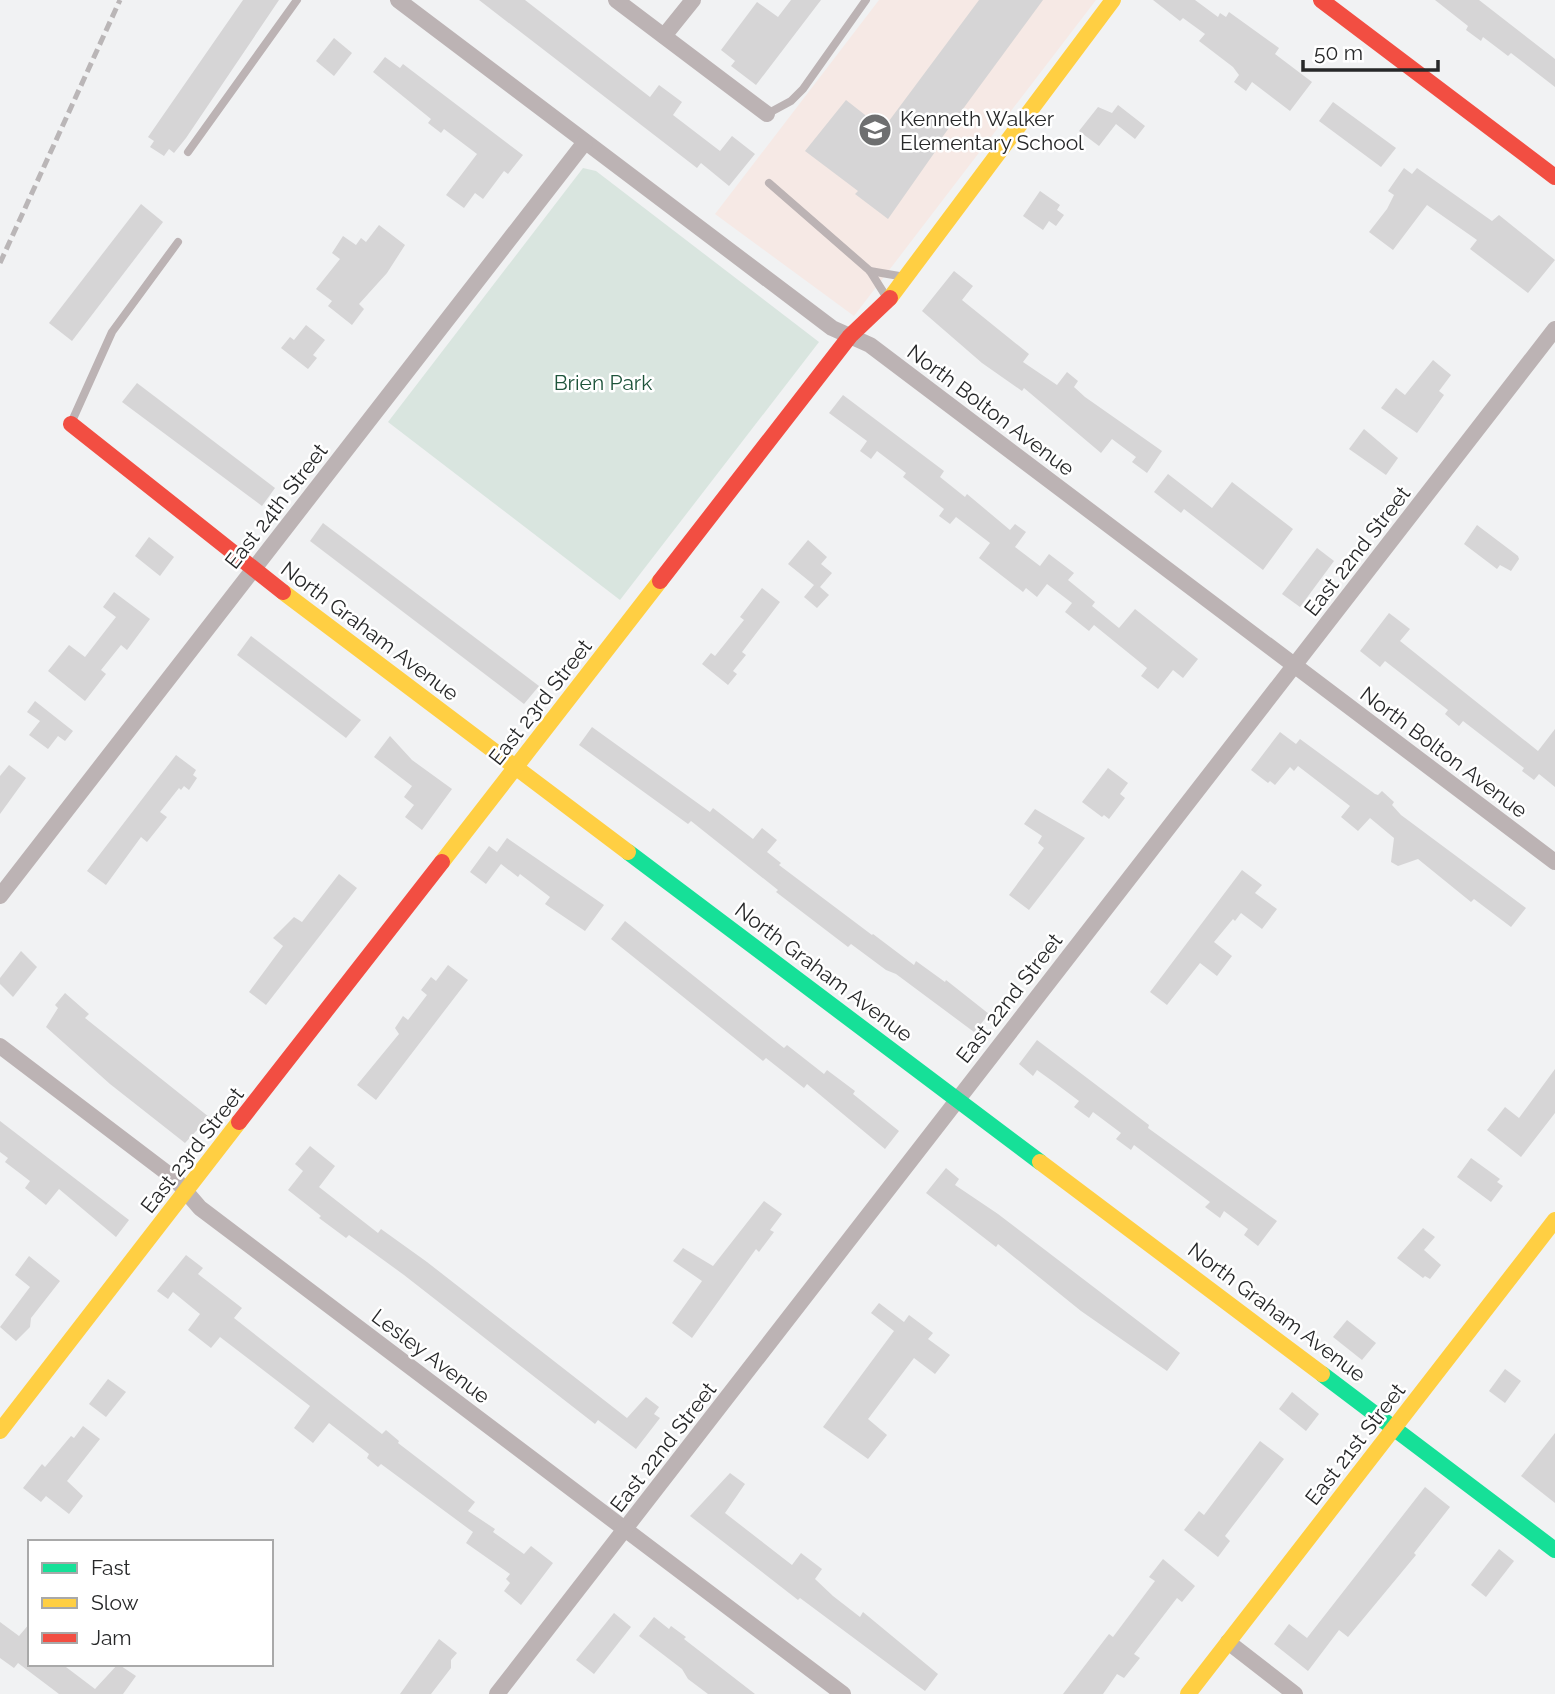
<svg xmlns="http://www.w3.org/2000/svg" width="1555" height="1694" viewBox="0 0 1555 1694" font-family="Raleway,sans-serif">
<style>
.education{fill:#f6e9e5}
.green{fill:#d9e5df}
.building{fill:#d6d5d6}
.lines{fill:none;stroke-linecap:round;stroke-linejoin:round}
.lane{stroke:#bcb3b4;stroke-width:8}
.street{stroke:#bcb3b4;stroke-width:16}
.fast{stroke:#16e098;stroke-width:16}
.slow{stroke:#ffcf43;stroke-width:16}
.jam{stroke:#f24e42;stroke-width:16}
.rail{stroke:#bab6b7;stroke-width:5;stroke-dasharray:10 5;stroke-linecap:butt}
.labels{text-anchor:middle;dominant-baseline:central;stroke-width:5;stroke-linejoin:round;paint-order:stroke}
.poi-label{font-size:21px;fill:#272829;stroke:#fff;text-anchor:start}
.park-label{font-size:21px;fill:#1e543b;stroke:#fff}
.street-label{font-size:21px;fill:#272829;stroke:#fff}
</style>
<rect width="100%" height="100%" fill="#f1f2f3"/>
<polygon class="education" points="879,0 1096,0 854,316 715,214"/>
<polygon class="green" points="583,168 596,171 819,342 620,600 388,422"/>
<g class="building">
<polygon points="243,0 279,0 186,138 174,153 169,149 164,156 150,147 154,141 148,137"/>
<polygon points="479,0 525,0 650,97 659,85 682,102 673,115 720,151 732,136 755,154 729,186 701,163 697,168"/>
<polygon points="791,0 821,0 756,85 731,66 735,61 721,50 757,2 778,17"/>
<polygon points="979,0 1043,0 935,147 937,149 888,219 855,194 858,191 805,151 846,100 883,129"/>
<polygon points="1153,0 1195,0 1218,17 1220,13 1226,17 1229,12 1279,48 1275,54 1312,82 1290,111 1252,82 1246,91 1234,82 1239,75 1233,67 1199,41 1205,34 1183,18 1180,21"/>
<polygon points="1435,0 1479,0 1555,59 1555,87 1511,53 1508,56 1483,37 1481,41 1466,30 1468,26"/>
<polygon points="334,38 352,53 334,76 316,61"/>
<polygon points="385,57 400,68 403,64 523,155 508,174 504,171 483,199 475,193 464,208 446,195 477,154 444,129 441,133 428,123 431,119 373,72"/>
<polygon points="1333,102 1396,148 1381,167 1319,121"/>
<polygon points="1118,105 1145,126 1135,139 1116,124 1099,146 1079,131 1098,107 1112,113"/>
<polygon points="1404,168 1412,174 1417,168 1492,221 1499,215 1555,260 1528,293 1470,249 1477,240 1427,205 1393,250 1369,232 1387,209 1394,195 1388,191"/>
<polygon points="1040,191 1060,205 1057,210 1064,215 1056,226 1049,221 1043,230 1023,216"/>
<polygon points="141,204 163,222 72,341 49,323"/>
<polygon points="379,225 405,245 387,273 359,304 364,309 352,325 328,306 332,301 316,289 340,259 332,253 343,236 356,245 361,238 366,242"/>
<polygon points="954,271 973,286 962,300 1029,354 1023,362 1057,385 1067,372 1078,381 1074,387 1085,397 1162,451 1147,473 1132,462 1136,457 1112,439 1101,453 1024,388 1022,391 982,363 922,311"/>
<polygon points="306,325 325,340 313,355 317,358 308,369 281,348 290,337 294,340"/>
<polygon points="1433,360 1451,375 1439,391 1444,395 1417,433 1381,408 1396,388 1405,395"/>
<polygon points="137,383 275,488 262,506 122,402"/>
<polygon points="843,395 944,471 940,477 965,497 967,494 1010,530 1015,524 1026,532 1015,547 1040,566 1049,554 1074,573 1068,580 1095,602 1092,606 1119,628 1135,609 1198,659 1183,678 1173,670 1158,689 1141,676 1147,668 1094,625 1089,631 1065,612 1072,603 1047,584 1037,597 1026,588 1023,592 979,558 990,543 956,517 950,524 939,516 944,509 903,477 906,473 877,451 871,459 860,451 867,441 829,413"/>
<polygon points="1364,429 1398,458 1386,475 1349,449"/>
<polygon points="1168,474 1212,508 1232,482 1293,529 1263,570 1184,509 1181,513 1154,492"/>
<polygon points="323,523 539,686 524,704 310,541"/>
<polygon points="1477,525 1518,556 1519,559 1511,571 1500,565 1497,569 1464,544"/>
<polygon points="149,537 174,557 160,576 135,556"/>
<polygon points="808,540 827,557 821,564 832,573 820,587 829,595 817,608 804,597 814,585 788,564"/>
<polygon points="1317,548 1334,561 1300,607 1282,594"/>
<polygon points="762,588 780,602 742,652 746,655 733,671 737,674 728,685 702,664 711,653 715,656 744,620 740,617"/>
<polygon points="114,592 150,619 127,650 121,645 101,670 106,674 85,701 48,671 69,645 85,657 116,617 103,607"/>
<polygon points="1389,613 1410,629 1400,641 1538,751 1555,729 1555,787 1539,774 1534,780 1522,771 1524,768 1463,721 1459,726 1445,714 1448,710 1385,661 1380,667 1360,651"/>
<polygon points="251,636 361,720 346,738 237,655"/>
<polygon points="35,701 73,731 65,741 58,736 48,749 29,735 40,721 27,712"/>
<polygon points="592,727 710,812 713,808 753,839 762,828 777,840 767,852 781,863 779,865 872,935 873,934 914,965 916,961 945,982 946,980 989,1014 974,1032 896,974 886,970 851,944 848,947 776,892 778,890 691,821 688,824 579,745"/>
<polygon points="1280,732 1296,744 1300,739 1375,794 1378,795 1382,791 1394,802 1392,805 1401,815 1526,908 1511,927 1474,899 1471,902 1418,859 1398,866 1391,862 1394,838 1370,818 1358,831 1341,817 1350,806 1298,766 1294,771 1290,767 1275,785 1270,781 1268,783 1251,770"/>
<polygon points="390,736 412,760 452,789 422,830 405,817 414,805 404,797 412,786 374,757"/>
<polygon points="176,755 196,770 193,775 197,778 189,790 184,786 181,790 179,788 160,812 167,817 147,842 141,837 106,885 87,871"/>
<polygon points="9,765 26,778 0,814 0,776"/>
<polygon points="1108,768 1128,783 1120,794 1125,798 1109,819 1104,815 1102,817 1082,802"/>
<polygon points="1035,809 1085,838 1029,910 1009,895 1044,848 1038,843 1042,836 1024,824"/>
<polygon points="507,838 604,905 585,931 545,904 550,897 520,874 518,877 501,864 486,884 470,872 489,846 497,852"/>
<polygon points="1242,870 1262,885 1255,893 1277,909 1262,929 1241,913 1235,921 1233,919 1214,942 1232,956 1217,976 1200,963 1167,1005 1150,992"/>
<polygon points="339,874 357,888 266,1005 249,992 283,946 273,938 294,917 302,922"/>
<polygon points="625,921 784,1048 787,1045 824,1074 827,1070 855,1091 853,1094 899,1131 885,1149 807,1084 804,1088 766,1058 763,1061 611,939"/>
<polygon points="21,951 37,967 13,997 0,984 0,978"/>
<polygon points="448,965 468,980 376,1100 357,1085 399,1034 395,1028 403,1016 408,1020 427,995 421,990 431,977 436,981"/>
<polygon points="65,993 89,1014 85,1018 209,1117 185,1143 110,1084 46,1027 58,1008 55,1005"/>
<polygon points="1037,1040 1149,1125 1148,1128 1277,1221 1258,1246 1244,1235 1248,1229 1224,1211 1220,1218 1205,1207 1210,1202 1134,1145 1131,1150 1116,1139 1121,1133 1093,1112 1089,1118 1074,1107 1079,1101 1055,1083 1037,1070 1033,1076 1019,1064"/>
<polygon points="1555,1069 1555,1113 1521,1157 1487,1130 1505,1107 1519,1118"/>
<polygon points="0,1121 129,1220 116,1237 59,1189 46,1205 25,1188 30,1181 5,1162 8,1158 0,1152"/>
<polygon points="310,1146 335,1166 319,1187 378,1233 381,1229 427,1262 627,1418 646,1397 659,1407 654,1414 660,1418 636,1449 598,1420 595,1424 404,1275 349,1235 346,1238 319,1218 321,1216 288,1190 303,1171 295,1164"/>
<polygon points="1471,1158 1500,1179 1497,1182 1503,1186 1491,1202 1457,1177"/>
<polygon points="946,1168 959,1179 955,1185 998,1214 1180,1353 1167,1371 1081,1311 998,1244 996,1247 926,1193"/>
<polygon points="764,1201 782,1214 770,1230 774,1232 759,1252 756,1249 692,1338 672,1323 702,1281 673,1261 683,1248 713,1266"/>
<polygon points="1423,1228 1435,1237 1424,1250 1441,1265 1430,1279 1425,1276 1423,1278 1397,1258"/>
<polygon points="186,1255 203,1268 198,1274 242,1308 234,1318 382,1434 386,1430 399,1441 398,1443 475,1502 468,1511 495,1529 493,1532 524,1554 531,1546 553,1563 521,1605 504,1591 510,1583 506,1579 510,1574 466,1543 473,1532 381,1464 378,1467 367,1458 369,1454 329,1423 313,1443 294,1428 310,1406 220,1337 211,1348 188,1330 200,1314 173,1292 168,1299 157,1291"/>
<polygon points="29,1256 60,1281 31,1318 30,1327 16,1341 0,1327 30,1287 15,1275"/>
<polygon points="879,1303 904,1322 909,1315 933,1333 928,1339 950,1355 935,1374 914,1358 868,1419 887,1435 868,1459 823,1427 894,1331 871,1313"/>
<polygon points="1347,1320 1376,1343 1362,1360 1333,1337"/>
<polygon points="1505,1369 1521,1381 1505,1403 1489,1391"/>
<polygon points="108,1379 126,1392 106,1417 89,1404"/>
<polygon points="1292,1392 1319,1414 1306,1431 1279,1409"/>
<polygon points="83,1426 100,1439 67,1481 83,1496 69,1514 46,1496 41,1502 23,1488 42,1464 45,1467 71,1436 74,1438"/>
<polygon points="1555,1433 1555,1503 1521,1476"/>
<polygon points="1260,1441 1284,1459 1225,1536 1230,1541 1218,1557 1184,1530 1199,1511 1204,1515"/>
<polygon points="730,1473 745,1484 725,1513 792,1565 801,1553 822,1569 815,1579 833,1596 860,1617 863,1612 938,1674 925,1691 800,1598 798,1600 690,1516"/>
<polygon points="1425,1487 1450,1507 1414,1553 1416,1555 1348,1637 1339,1630 1308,1671 1274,1644 1289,1624 1307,1638"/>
<polygon points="1499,1549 1514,1561 1486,1597 1471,1585"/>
<polygon points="1163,1559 1195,1586 1182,1602 1177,1598 1134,1654 1140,1658 1124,1678 1117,1674 1103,1694 1063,1694 1109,1634 1113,1637 1155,1581 1149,1577"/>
<polygon points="614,1613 631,1627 594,1674 576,1660"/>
<polygon points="654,1617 669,1629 671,1626 686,1637 684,1639 755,1694 708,1694 688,1679 682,1669 639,1636"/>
<polygon points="0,1622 19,1636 30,1623 30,1664 62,1664 95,1689 118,1664 136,1676 123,1694 59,1694 18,1663 14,1668 0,1658"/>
<polygon points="439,1639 457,1653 451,1660 451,1668 431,1694 400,1694"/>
</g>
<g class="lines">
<g class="lane">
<polyline points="767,114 791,101 803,89 866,0"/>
<polyline points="188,152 297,0"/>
<polyline points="769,183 870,271 887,298"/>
<polyline points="870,271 905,277"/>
<polyline points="72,421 112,332 178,242"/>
</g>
<g class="street">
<polyline points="398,0 832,328 870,345 1555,862"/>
<polyline points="616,0 767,114"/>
<polyline points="664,36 693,0"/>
<polyline points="0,896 585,142"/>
<polyline points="0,1046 175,1179 200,1208 843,1694"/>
<polyline points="1228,1642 1295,1694"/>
<polyline points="497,1694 1555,329"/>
</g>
<g class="fast">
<polyline points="628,852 1040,1162"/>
<polyline points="1322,1374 1555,1550"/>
</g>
<g class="slow">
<polyline points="890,298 1113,0"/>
<polyline points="283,592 628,852"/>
<polyline points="442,862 660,581"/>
<polyline points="1040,1162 1322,1374"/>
<polyline points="0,1431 239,1122"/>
<polyline points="1188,1694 1555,1220"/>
</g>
<g class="jam">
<polyline points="1321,0 1555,177"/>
<polyline points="71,424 283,592"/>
<polyline points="660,581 850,336 890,298"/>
<polyline points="239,1122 442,862"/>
</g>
<polyline class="rail" points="0,263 120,0"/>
</g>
<defs>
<symbol id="school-disc" viewBox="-11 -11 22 22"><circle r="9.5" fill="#6e6f70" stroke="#fff"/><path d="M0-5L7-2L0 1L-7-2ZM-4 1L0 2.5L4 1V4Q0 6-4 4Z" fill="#fff"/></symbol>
</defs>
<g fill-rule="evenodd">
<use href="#school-disc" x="856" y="111" width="38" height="38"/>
</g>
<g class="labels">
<g class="poi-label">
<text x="900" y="118">Kenneth Walker<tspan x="900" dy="24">Elementary School</tspan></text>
</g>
<g class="park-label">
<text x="603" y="382">Brien Park</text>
</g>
<g class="street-label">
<text transform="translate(991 410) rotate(37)">North Bolton Avenue</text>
<text transform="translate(276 506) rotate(-52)">East 24th Street</text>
<text transform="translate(1357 551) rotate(-52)">East 22nd Street</text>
<text transform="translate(370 631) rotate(37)">North Graham Avenue</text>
<text transform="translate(540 702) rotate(-52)">East 23rd Street</text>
<text transform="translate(1444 752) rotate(37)">North Bolton Avenue</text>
<text transform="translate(824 972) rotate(37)">North Graham Avenue</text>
<text transform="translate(1009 998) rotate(-52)">East 22nd Street</text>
<text transform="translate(192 1150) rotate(-52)">East 23rd Street</text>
<text transform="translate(1277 1312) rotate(37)">North Graham Avenue</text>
<text transform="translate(431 1356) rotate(37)">Lesley Avenue</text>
<text transform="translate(1355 1444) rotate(-52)">East 21st Street</text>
<text transform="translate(663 1447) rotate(-52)">East 22nd Street</text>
</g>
</g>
<rect x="28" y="1540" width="245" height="126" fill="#ffffff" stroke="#a9a9a9" stroke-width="2"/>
<rect x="42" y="1563" width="35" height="10" fill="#16e098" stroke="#a9a9a9" stroke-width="2"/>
<text x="91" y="1575" font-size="21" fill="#272829">Fast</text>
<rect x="42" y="1598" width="35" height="10" fill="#ffcf43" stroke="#a9a9a9" stroke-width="2"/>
<text x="91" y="1610" font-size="21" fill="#272829">Slow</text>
<rect x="42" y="1633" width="35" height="10" fill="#f24e42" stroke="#a9a9a9" stroke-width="2"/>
<text x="91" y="1645" font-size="21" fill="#272829">Jam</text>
<path d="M1303 60v10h135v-10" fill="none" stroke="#272829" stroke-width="3.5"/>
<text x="1314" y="60" font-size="21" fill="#272829" stroke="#ffffff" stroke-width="5" paint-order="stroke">50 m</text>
</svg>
